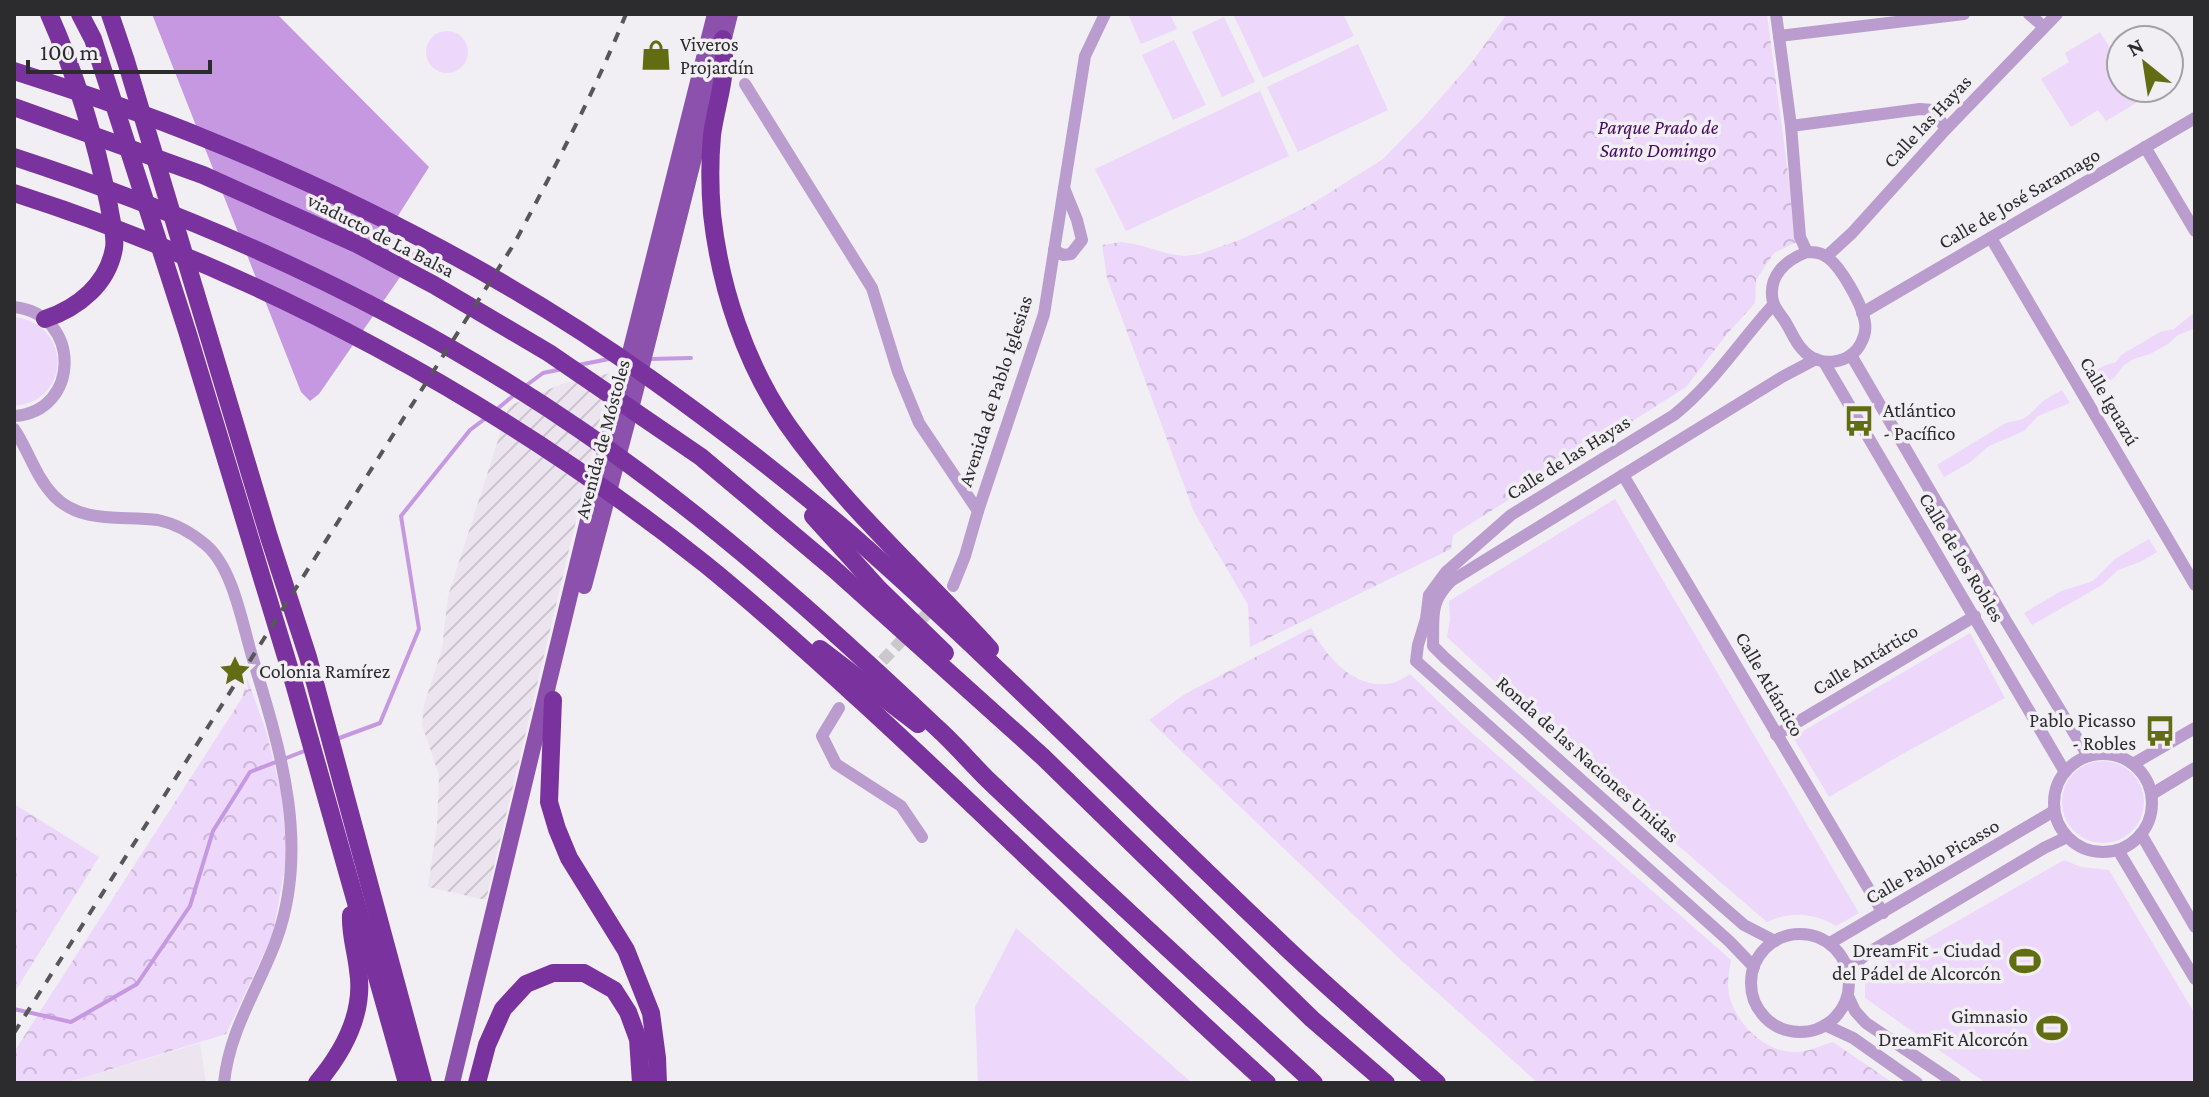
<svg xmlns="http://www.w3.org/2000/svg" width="2209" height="1097" viewBox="0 0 2209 1097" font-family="'Crimson Pro',serif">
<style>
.built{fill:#ece5f0}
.industrial{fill:url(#industrial-furrows)}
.green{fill:#edd7fb}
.forest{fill:url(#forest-crowns)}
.water{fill:#c598e1}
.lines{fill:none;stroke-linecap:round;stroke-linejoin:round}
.stream{stroke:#c598e1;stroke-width:4}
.minor-tunnel{stroke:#cac8cb;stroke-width:12;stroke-dasharray:12 6;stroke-linecap:butt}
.minor{stroke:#ba9cce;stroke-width:12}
.major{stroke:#8b51ac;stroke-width:16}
.highway{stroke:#7a339e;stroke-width:18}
.rail{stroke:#575658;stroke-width:4;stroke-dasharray:10 10;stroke-linecap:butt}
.labels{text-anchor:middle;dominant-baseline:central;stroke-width:7;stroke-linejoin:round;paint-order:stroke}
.poi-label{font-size:20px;fill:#2c2b2d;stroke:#f1eff3;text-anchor:start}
.street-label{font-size:20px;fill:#2c2b2d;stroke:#f1eff3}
.park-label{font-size:20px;font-style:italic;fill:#470a62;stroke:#f1eff3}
</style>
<defs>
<pattern id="industrial-furrows" width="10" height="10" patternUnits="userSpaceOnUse" patternTransform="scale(2)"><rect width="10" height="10" fill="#ece5f0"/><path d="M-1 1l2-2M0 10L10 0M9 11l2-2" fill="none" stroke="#cbc5ce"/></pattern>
<pattern id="forest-crowns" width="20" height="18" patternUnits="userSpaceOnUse" patternTransform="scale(2)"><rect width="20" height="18" fill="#edd7fb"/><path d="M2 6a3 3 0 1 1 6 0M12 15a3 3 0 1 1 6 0" fill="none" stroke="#cbb9d7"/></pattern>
</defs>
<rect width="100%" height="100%" fill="#f1eff3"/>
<polygon class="built" points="200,1043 206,1083 66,1083"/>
<polygon class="industrial" points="611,373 486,900 428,887 437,825 439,775 422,725 424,705 442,649 448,596 509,406 564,383"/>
<g class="green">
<polygon points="1128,14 1170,14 1177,29 1141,44"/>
<polygon points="1233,14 1343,14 1354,36 1263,78"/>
<polygon points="1224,17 1255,82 1222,97 1192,32"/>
<circle cx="447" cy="52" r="21"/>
<polygon points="2100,32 2121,66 2121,88 2134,88 2141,100 2106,121 2098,110 2071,127 2041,79 2069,62 2065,53"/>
<polygon points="1174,40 1206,105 1173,120 1142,55"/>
<polygon points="1358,44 1388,110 1298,152 1267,87"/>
<polygon points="1260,91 1289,156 1126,231 1095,169"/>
<polygon points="2195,312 2195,328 2178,335 2168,344 2150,354 2134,359 2124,365 2114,378 2098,387 2090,374 2103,366 2116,362 2121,355 2160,332 2174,329"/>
<path d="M14,317C72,324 72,401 14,406Z"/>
<polygon points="2062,390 2070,403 2038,416 2024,431 1989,446 1969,463 1944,477 1937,465 2006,423 2023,419 2030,414 2043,401"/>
<path d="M1615,499L1859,913L1836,926C1814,913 1790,911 1767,922C1658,829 1551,735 1447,637L1450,620L1449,601Z"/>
<polygon points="2149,539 2157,552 2140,562 2118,570 2102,585 2032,625 2024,613 2061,591 2093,581 2115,559"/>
<polygon points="1970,633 2005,698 1906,752 1829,797 1793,737"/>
<circle cx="2103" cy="802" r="41"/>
<polygon points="2064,860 2081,867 2109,870 2195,1014 2195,1083 1986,1083 1865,998 1865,974"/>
<polygon points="1016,928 1192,1083 978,1083 975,1007"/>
</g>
<g class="forest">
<polygon points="1507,14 1767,14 1797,242 1774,253 1756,280 1755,303 1727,334 1686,387 1453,535 1451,549 1250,647 1248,605 1194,512 1107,278 1102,245 1121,242 1139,245 1170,254 1185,256 1200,254 1242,239 1310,205 1383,159 1424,117 1472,62"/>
<path d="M1311,628C1327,658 1355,691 1393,683C1399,681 1405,677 1410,674L1463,725L1731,960C1730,968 1728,976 1728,984C1728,1017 1763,1054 1797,1052C1808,1052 1822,1045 1833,1042L1893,1083H1538L1403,962L1149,720L1185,694Z"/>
<polygon points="247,678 267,734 281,793 287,854 273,934 226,1034 66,1083 14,1083 14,1052 242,698"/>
<polygon points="14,804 99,857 14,993"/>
</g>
<polygon class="water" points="152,14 277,14 429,167 387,233 416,254 319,394 310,401 301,392"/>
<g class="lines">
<g class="stream">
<polyline points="650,359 691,358"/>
<polyline points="578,365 609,359"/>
<polyline points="524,387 543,373 562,369"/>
<polyline points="496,410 514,395"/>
<polyline points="334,740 380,723 419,629 401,516 470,430 486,418"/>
<polyline points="14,1009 71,1022 137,984 190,906 213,831 250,772 307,750"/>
</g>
<polyline class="minor-tunnel" points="870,674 937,603"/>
<g class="minor">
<polyline points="1776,14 1791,126 1800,237 1807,252"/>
<polyline points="2029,14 2044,27"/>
<polyline points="1779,36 1964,14"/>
<polyline points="745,84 872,288 898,372 919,423 978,511"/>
<polyline points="1791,126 1920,109 1933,110 1946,129"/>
<polyline points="2145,147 2195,231"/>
<polyline points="1991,238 2195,585"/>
<polyline points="1054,250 1063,255 1071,254 1082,240 1077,220 1064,188"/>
<path d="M1807,252C1813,252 1820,252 1825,256C1840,264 1863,306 1865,323C1866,329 1865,335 1862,341C1852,365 1818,369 1802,349C1795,342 1791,331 1786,323C1782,316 1775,309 1773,302C1767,276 1786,260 1807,252Z"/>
<polyline points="1827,256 1852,233 1946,129 2057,14"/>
<path d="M14,307C82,314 81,412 14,416"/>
<polyline points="1862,313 2195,118"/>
<polyline points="1851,355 2006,621 2088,756"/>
<polyline points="1824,362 2065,772"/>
<path d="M14,429C29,451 35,476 54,496C82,525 123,515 158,520C177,524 192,533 206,545C233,568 242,623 252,656C280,748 311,846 276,941C258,989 229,1031 224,1083"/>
<polyline points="1623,475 1883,913"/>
<polyline points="953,586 965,556 978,511 1044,314 1085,56 1105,14"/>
<polyline points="839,708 822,736 836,764 901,806 922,837"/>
<polyline points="1776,735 1975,616"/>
<circle cx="2103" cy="803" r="49"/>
<polyline points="2133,764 2195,728"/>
<polyline points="2152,794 2195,768"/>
<polyline points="2141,834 2195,927"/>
<polyline points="2118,850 2195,979"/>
<circle cx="1800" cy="983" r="49"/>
<path d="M1775,941L1744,925L1721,905L1445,658L1433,646C1434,616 1429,603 1451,581L1782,377L1816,359"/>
<polyline points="1830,943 2054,811"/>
<path d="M1754,967L1729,941L1416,661L1418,645L1426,619L1429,595L1446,572L1511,515L1674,415C1713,384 1740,341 1774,304"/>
<polyline points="1847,970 1868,953 2044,848 2067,837"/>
<polyline points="1848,996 1855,1011 1866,1023 1955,1083"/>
<polyline points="1825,1025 1853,1038 1917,1083"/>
</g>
<g class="major">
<polyline points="584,586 635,393 730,14"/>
<polyline points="452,1083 588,520 715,14"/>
</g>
<g class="highway">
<polyline points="80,14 93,39 187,331 293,680 407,1083"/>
<polyline points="110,14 126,61 269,537 308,657 423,1083"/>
<path d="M723,39C723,48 725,59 724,69C722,91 715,113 712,135C710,158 710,190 712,214C720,287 745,363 787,424C844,506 923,575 990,649"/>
<path d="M14,71C79,92 143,113 206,139C362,202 514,281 651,379C720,428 789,481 854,537C1000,666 1137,807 1279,941C1330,990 1384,1036 1437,1083"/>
<polyline points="14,107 203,175 357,244 434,285 549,353 701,457 834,569 1043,757 1312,1019 1386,1083"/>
<path d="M14,157C213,222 409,312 582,431C709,518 824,621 936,727C954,743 970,762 987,779C1095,882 1205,982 1314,1083"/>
<path d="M14,193C263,273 500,401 705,564C762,610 815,659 869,708C1003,831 1132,961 1267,1083"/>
<path d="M45,319C78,308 108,284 114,248C116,235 111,220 109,206C96,141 76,75 49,14"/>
<polyline points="813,516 879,589 945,653"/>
<polyline points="820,649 918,724"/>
<polyline points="553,700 549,802 557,829 569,858 626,950 651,1013 657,1058 658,1083"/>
<path d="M317,1083C344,1051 365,1013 358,970C356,951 350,934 351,915"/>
<polyline points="477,1083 487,1045 503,1009 526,984 553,973 584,973 614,990 628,1012 638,1039 641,1083"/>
</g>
<path class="rail" d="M14,1033L514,244C554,169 594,93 626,14"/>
</g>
<defs>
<symbol id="shop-bare" viewBox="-9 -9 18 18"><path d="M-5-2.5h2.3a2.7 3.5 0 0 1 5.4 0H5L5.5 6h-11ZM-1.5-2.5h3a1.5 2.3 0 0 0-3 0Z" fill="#626c13" stroke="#f1eff3" stroke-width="2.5" paint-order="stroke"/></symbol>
<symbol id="bus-bare" viewBox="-9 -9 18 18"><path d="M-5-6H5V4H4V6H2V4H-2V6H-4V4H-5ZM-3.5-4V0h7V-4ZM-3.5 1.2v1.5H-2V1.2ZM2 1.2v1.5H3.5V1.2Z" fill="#626c13" stroke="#f1eff3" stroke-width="2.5" paint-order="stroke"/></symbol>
<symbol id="sight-bare" viewBox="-9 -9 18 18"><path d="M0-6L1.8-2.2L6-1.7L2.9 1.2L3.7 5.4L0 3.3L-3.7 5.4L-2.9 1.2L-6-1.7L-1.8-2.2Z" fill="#626c13" stroke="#f1eff3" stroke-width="2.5" paint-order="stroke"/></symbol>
<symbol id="stadium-bare" viewBox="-9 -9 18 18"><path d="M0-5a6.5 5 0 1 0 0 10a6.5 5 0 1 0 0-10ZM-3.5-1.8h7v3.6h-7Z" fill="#626c13" stroke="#f1eff3" stroke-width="2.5" paint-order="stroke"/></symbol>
</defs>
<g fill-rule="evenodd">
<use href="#shop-bare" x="634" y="33" width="44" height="44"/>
<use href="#bus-bare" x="1837" y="399" width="44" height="44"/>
<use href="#sight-bare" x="213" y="649" width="44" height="44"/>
<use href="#bus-bare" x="2138" y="709" width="44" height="44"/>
<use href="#stadium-bare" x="2003" y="939" width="44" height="44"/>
<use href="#stadium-bare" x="2030" y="1006" width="44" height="44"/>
</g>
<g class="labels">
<g class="poi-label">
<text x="680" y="44">Viveros<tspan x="680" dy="23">Projardín</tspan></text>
<text x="1883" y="410">Atlántico<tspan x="1883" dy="23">- Pacífico</tspan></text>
<text x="259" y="671">Colonia Ramírez</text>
<text x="2136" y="720" text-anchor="end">Pablo Picasso<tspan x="2136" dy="23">- Robles</tspan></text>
<text x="2001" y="950" text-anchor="end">DreamFit - Ciudad<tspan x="2001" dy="23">del Pádel de Alcorcón</tspan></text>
<text x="2028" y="1016" text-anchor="end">Gimnasio<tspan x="2028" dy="23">DreamFit Alcorcón</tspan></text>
</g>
<g class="street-label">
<text transform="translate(1927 121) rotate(-47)">Calle las Hayas</text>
<text transform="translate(2019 198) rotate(-30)">Calle de José Saramago</text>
<text transform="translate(381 235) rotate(27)">viaducto de La Balsa</text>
<text transform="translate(995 391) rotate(-72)">Avenida de Pablo Iglesias</text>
<text transform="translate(2110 401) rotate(60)">Calle Iguazú</text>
<text transform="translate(602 439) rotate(-75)">Avenida de Móstoles</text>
<text transform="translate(1568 457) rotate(-32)">Calle de las Hayas</text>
<text transform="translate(1962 557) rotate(59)">Calle de los Robles</text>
<text transform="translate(1865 659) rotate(-31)">Calle Antártico</text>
<text transform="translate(1770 684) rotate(60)">Calle Atlántico</text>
<text transform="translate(1588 759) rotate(42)">Ronda de las Naciones Unidas</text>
<text transform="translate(1932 861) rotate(-30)">Calle Pablo Picasso</text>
</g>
<g class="park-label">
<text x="1658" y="127">Parque Prado de<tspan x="1658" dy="23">Santo Domingo</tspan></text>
</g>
</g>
<rect width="2209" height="1097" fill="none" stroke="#2c2b2d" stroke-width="32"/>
<g transform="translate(2145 64) rotate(330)"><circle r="38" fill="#f1eff3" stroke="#a2a1a4" stroke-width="2"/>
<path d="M0-6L14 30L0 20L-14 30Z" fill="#626c13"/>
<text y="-12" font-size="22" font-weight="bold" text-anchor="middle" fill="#2c2b2d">N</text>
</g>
<path d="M28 60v12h182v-12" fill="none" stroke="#2c2b2d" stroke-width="4"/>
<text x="40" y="60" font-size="24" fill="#2c2b2d" stroke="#f1eff3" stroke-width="6" paint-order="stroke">100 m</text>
</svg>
